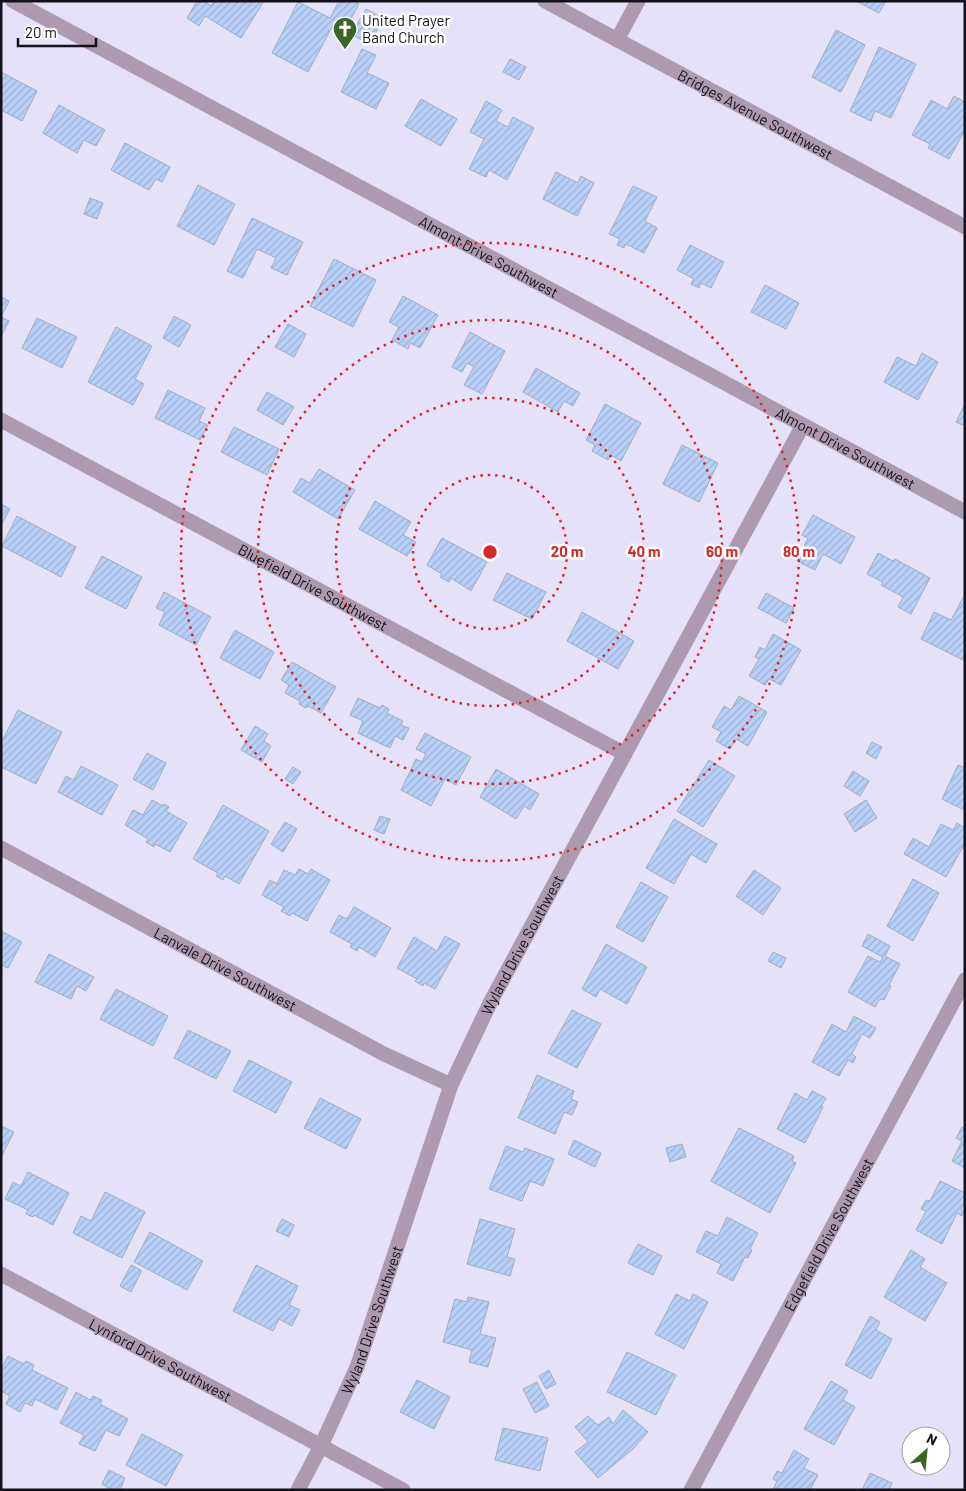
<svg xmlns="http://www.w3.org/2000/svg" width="966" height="1491" viewBox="0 0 966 1491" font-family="Barlow,sans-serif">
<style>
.building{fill:url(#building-hatch);stroke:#a0acc0}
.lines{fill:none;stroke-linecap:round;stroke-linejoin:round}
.street{stroke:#ad9aae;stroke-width:15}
.ring{fill:none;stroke:#d62828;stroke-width:2.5;stroke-dasharray:2.5 5}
.labels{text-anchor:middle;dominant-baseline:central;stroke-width:5;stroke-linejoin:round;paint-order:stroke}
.poi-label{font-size:15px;fill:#131119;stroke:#fff;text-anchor:start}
.street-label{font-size:15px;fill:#131119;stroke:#fff}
.centre{fill:#d62828;stroke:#fff;stroke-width:2.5}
.ring-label{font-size:15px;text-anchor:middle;font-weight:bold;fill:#d62828;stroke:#fff;stroke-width:5;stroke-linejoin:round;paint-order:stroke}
</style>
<defs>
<pattern id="building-hatch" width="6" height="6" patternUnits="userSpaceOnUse" patternTransform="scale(1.25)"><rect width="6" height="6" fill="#b9d0f9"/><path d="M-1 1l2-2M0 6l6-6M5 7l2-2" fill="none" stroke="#9eb2d5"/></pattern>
</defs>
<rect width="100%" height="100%" fill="#e5e1f8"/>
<g class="building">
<polygon points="197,1 204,1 211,6 214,1 264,1 241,38 205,16 199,26 187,18"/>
<polygon points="339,1 354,1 359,4 343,33 332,27 308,72 272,53 298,2 330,18"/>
<polygon points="856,1 886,1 879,13"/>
<polygon points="366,9 384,19 369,44 351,34"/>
<polygon points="836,30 865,45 841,92 812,77"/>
<polygon points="879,47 916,64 891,118 875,111 871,121 850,111"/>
<polygon points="362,49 376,55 367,73 389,83 376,109 341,92"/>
<polygon points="510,59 526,67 519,80 503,72"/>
<polygon points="1,72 37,91 22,121 1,110"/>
<polygon points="954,96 965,102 965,130 949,159 928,148 930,144 912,135 931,100 947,109"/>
<polygon points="421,99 457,119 441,146 405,126"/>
<polygon points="486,101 502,110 496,121 508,127 513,117 534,128 507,180 489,170 486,177 469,169 484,139 470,132"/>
<polygon points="59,105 105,130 96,146 84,140 77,153 43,133"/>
<polygon points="125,143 170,167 162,182 156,179 149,190 111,170"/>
<polygon points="556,172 578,183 581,176 594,183 577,216 543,199"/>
<polygon points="198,185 235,204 214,245 177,226"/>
<polygon points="633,186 657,197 645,221 657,228 644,253 626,244 624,248 617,245 620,239 609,234"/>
<polygon points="90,198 103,203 97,219 84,214"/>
<polygon points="252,218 303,242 287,275 271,268 276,258 257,249 243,278 227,271"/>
<polygon points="690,245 724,262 711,288 701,283 699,288 691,284 694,279 677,270"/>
<polygon points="334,259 376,280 353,327 310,306"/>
<polygon points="765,285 799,303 786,329 751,312"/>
<polygon points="403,296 438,315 420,348 410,343 408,349 392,340 399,327 389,322"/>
<polygon points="1,297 9,301 1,317 9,321 2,335 1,334"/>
<polygon points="174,316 191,325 179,347 163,338"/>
<polygon points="37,318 77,337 62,368 22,348"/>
<polygon points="288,324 306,334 294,357 275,347"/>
<polygon points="116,327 152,346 135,379 144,384 133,405 88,382"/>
<polygon points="470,332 505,351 482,394 464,385 474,367 467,363 462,372 452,367"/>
<polygon points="922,353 938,362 918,400 884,382 897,357 916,366"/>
<polygon points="536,368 580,393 573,406 564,401 558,412 523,392"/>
<polygon points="168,390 205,408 199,421 208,425 200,440 155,418"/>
<polygon points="267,392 294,407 283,425 257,410"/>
<polygon points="605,404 641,423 621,461 611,455 608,460 592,451 595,445 586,440"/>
<polygon points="965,404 965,426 956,422"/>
<polygon points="234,427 279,449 267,475 221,452"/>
<polygon points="682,445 718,463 699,502 663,484"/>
<polygon points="319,469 355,490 338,519 293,492 301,478 310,483"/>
<polygon points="375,501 411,522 403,535 416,542 407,556 359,529"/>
<polygon points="1,504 10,509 1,525"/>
<polygon points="813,515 855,537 841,564 823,554 815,570 797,561 808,538 802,535"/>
<polygon points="17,516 76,547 61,577 2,546"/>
<polygon points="442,538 487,562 471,591 451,578 449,582 440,577 442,574 427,565"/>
<polygon points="878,553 893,561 895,559 930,578 911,614 898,607 903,597 881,585 883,582 867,574"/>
<polygon points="102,556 142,577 126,609 85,588"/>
<polygon points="507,573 546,592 532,619 493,600"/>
<polygon points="164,592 211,617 196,645 159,625 165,612 156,608"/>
<polygon points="766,593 794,608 786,623 758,608"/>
<polygon points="964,596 965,596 965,661 921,639 934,612 951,620"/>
<polygon points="582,612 634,641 618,669 567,641"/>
<polygon points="235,630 274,652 260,679 220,658"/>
<polygon points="773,634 801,650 781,685 769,679 765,685 749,676 759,659 755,657 760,647 765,650"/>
<polygon points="292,662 336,687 321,713 308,706 306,708 299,704 300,701 285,693 289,685 281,680"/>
<polygon points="739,696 767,712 748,746 736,739 730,749 716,741 721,732 712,727 724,706 731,710"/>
<polygon points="358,698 380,708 382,705 389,709 387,713 403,721 401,725 409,728 403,740 395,736 390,748 358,733 363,721 350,715"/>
<polygon points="18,710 62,732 36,784 1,767 1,743"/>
<polygon points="255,726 268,734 264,741 271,746 262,762 241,750"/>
<polygon points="425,733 471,757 456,785 445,779 431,806 401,790 416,759 422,762 426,754 416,749"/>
<polygon points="872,742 882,747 876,759 866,753"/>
<polygon points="147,753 166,763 153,790 133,779"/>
<polygon points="709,760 735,776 703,827 677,811"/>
<polygon points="958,765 965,768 964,810 942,799"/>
<polygon points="81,766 118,785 102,815 58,792 66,776 74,780"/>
<polygon points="293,767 301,772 293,784 285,779"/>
<polygon points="496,769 539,794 530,810 524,806 516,819 480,797"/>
<polygon points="853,771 869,781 860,796 844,786"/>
<polygon points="152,800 163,806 164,804 169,807 166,811 187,823 170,852 155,844 154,847 146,842 148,839 125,825 133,810 143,815"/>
<polygon points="866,800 877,818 855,832 844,814"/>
<polygon points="223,805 269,831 239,884 225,876 223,880 216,876 218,873 193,859"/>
<polygon points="380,816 390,819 384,834 374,830"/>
<polygon points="674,819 717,844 706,863 691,854 674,884 646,868"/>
<polygon points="285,822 297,829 283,852 271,844"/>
<polygon points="957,823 965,828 965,843 946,877 904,854 913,838 929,847 941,824 953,830"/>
<polygon points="299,869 308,874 311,869 330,880 307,921 292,913 290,916 281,911 284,907 262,895 270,880 277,884 284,870 295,875"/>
<polygon points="754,870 781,888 763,915 736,896"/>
<polygon points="913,879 939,893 913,941 887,926"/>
<polygon points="641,882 668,897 643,942 616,927"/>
<polygon points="354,907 391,928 375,957 359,947 357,951 350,947 352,944 330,932 339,915 347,919"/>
<polygon points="1,931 22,942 8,968 1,965"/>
<polygon points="868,934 890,946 885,956 900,964 889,985 891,986 884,1000 880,999 875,1007 848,992 868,956 880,962 883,957 862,946"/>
<polygon points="445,936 460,944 435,989 424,983 423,986 415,981 417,979 397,968 414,937 437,951"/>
<polygon points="606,944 647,967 627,1004 600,989 596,997 582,989"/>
<polygon points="773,952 786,958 781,968 768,961"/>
<polygon points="49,954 94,977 86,991 77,986 71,999 35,982"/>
<polygon points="116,989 168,1016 153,1046 100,1019"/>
<polygon points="572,1010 601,1024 577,1068 548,1053"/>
<polygon points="854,1016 876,1028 870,1038 862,1034 852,1054 856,1057 853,1063 848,1060 839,1076 812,1062 832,1024 846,1032"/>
<polygon points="188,1030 231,1051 216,1079 174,1058"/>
<polygon points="249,1060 292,1082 276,1113 233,1091"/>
<polygon points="537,1075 574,1091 571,1099 578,1102 572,1115 564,1112 555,1134 518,1118"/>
<polygon points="812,1091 826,1098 821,1107 823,1107 805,1143 777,1129 795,1093 807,1100"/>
<polygon points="320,1098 361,1119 346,1149 304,1128"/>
<polygon points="1,1126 14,1132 1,1157"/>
<polygon points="962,1127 965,1128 965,1168 952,1161 962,1141 956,1138"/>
<polygon points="739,1128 794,1156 792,1161 796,1163 770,1213 711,1181"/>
<polygon points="574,1140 601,1153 595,1167 568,1154"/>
<polygon points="682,1144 686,1157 670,1162 666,1148"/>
<polygon points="506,1146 523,1152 525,1148 554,1159 543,1186 530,1181 522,1201 489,1189"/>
<polygon points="28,1172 69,1193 53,1225 34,1215 33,1217 26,1214 28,1210 5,1199 13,1182 21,1186"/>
<polygon points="940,1181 965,1193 965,1202 961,1209 965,1212 962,1216 957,1213 942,1244 916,1230 926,1211 921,1209 926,1200 930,1201"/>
<polygon points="105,1192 145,1212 122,1258 73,1233 81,1216 91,1221"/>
<polygon points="727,1217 758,1233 750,1249 752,1250 748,1258 745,1257 733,1281 717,1273 721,1264 696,1252 706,1231 718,1236"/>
<polygon points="282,1219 294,1225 289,1237 276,1231"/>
<polygon points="480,1219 515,1229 507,1257 515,1259 510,1276 467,1264"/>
<polygon points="150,1232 203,1261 187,1290 134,1262"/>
<polygon points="638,1244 662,1256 653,1275 628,1263"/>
<polygon points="911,1250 925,1259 920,1267 947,1283 925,1321 884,1297"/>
<polygon points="131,1265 141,1270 141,1272 131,1292 120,1286"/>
<polygon points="256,1265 298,1286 289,1305 300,1310 292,1326 279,1319 273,1331 233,1311"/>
<polygon points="676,1294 690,1301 693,1294 708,1302 684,1349 655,1334"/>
<polygon points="468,1297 489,1302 480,1334 496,1338 488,1367 469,1362 472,1350 443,1342 455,1299 467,1302"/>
<polygon points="870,1316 880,1322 876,1330 892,1339 871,1379 845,1365"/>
<polygon points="627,1352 676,1375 656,1415 607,1392"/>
<polygon points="8,1356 24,1364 26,1361 34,1365 32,1370 68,1388 57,1410 35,1399 32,1406 25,1403 20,1412 6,1404 10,1396 1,1391 1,1369"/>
<polygon points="549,1370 556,1384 546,1389 539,1376"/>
<polygon points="417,1380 450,1397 434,1429 400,1412"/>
<polygon points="831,1381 848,1391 843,1400 855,1407 834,1445 804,1429"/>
<polygon points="537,1382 549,1406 535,1413 523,1389"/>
<polygon points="76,1392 90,1400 93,1396 102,1400 100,1404 128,1419 119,1436 106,1430 95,1451 79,1444 84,1435 60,1423"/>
<polygon points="623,1410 648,1432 633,1449 598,1478 575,1452 588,1442 575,1427 588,1416 598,1425 609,1417 613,1424"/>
<polygon points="503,1428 548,1438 540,1471 495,1460"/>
<polygon points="142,1434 183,1455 166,1486 126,1465"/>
<polygon points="794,1450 809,1459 804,1468 818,1475 810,1490 773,1490 777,1481 773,1479 777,1471 782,1473"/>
<polygon points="109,1470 125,1478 120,1490 112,1490 102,1484"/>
<polygon points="870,1473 892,1483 889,1490 862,1490"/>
</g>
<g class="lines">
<g class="street">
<path id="s1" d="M13,1L965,512"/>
<path id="s2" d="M545,1L965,227"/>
<polyline points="617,40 638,1"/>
<path id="s3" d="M1,420L625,754"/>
<path id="s4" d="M1,848L384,1054L451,1085"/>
<path id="s5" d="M1,1274L403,1490"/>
<path id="s6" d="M298,1490L321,1446L357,1367L451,1085L491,1001L803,425"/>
<path id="s7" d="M691,1490L965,980"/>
</g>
</g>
<g class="ring">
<circle cx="490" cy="552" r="77"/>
<circle cx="490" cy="552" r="154"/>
<circle cx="490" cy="552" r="232"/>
<circle cx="490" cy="552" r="309"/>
</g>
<defs>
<symbol id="church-pin" viewBox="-11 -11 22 30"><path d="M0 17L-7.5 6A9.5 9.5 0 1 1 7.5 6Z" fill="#3a6625" stroke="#fff"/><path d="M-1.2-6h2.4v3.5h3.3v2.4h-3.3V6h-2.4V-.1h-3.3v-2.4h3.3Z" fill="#fff"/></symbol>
</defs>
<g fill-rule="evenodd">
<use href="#church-pin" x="331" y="15" width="28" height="38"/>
</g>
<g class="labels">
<g class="poi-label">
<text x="362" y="20">United Prayer<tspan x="362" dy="17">Band Church</tspan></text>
</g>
<g class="street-label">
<text stroke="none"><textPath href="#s2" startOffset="239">Bridges Avenue Southwest</textPath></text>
<text stroke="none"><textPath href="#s1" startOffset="540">Almont Drive Southwest</textPath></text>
<text stroke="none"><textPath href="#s1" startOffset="945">Almont Drive Southwest</textPath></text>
<text stroke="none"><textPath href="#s3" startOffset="354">Bluefield Drive Southwest</textPath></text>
<text stroke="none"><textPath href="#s6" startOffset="591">Wyland Drive Southwest</textPath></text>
<text stroke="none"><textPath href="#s4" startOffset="255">Lanvale Drive Southwest</textPath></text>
<text stroke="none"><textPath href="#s7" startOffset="290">Edgefield Drive Southwest</textPath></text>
<text stroke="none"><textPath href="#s6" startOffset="186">Wyland Drive Southwest</textPath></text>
<text stroke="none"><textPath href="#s5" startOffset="181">Lynford Drive Southwest</textPath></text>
</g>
</g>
<circle cx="490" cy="552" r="8" class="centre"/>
<g class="ring-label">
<text x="567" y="557">20 m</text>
<text x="644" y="557">40 m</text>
<text x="722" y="557">60 m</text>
<text x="799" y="557">80 m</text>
</g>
<rect width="966" height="1491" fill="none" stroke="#131119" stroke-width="5"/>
<g transform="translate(926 1451) rotate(27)"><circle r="24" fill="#ffffff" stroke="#a1a0a3"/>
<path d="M0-4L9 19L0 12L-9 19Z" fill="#3a6625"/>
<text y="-8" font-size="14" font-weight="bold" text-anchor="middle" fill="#131119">N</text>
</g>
<path d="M18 38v8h78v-8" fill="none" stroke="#131119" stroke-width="2.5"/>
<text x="25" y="38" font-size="15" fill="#131119" stroke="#ffffff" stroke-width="4" paint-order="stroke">20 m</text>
</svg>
